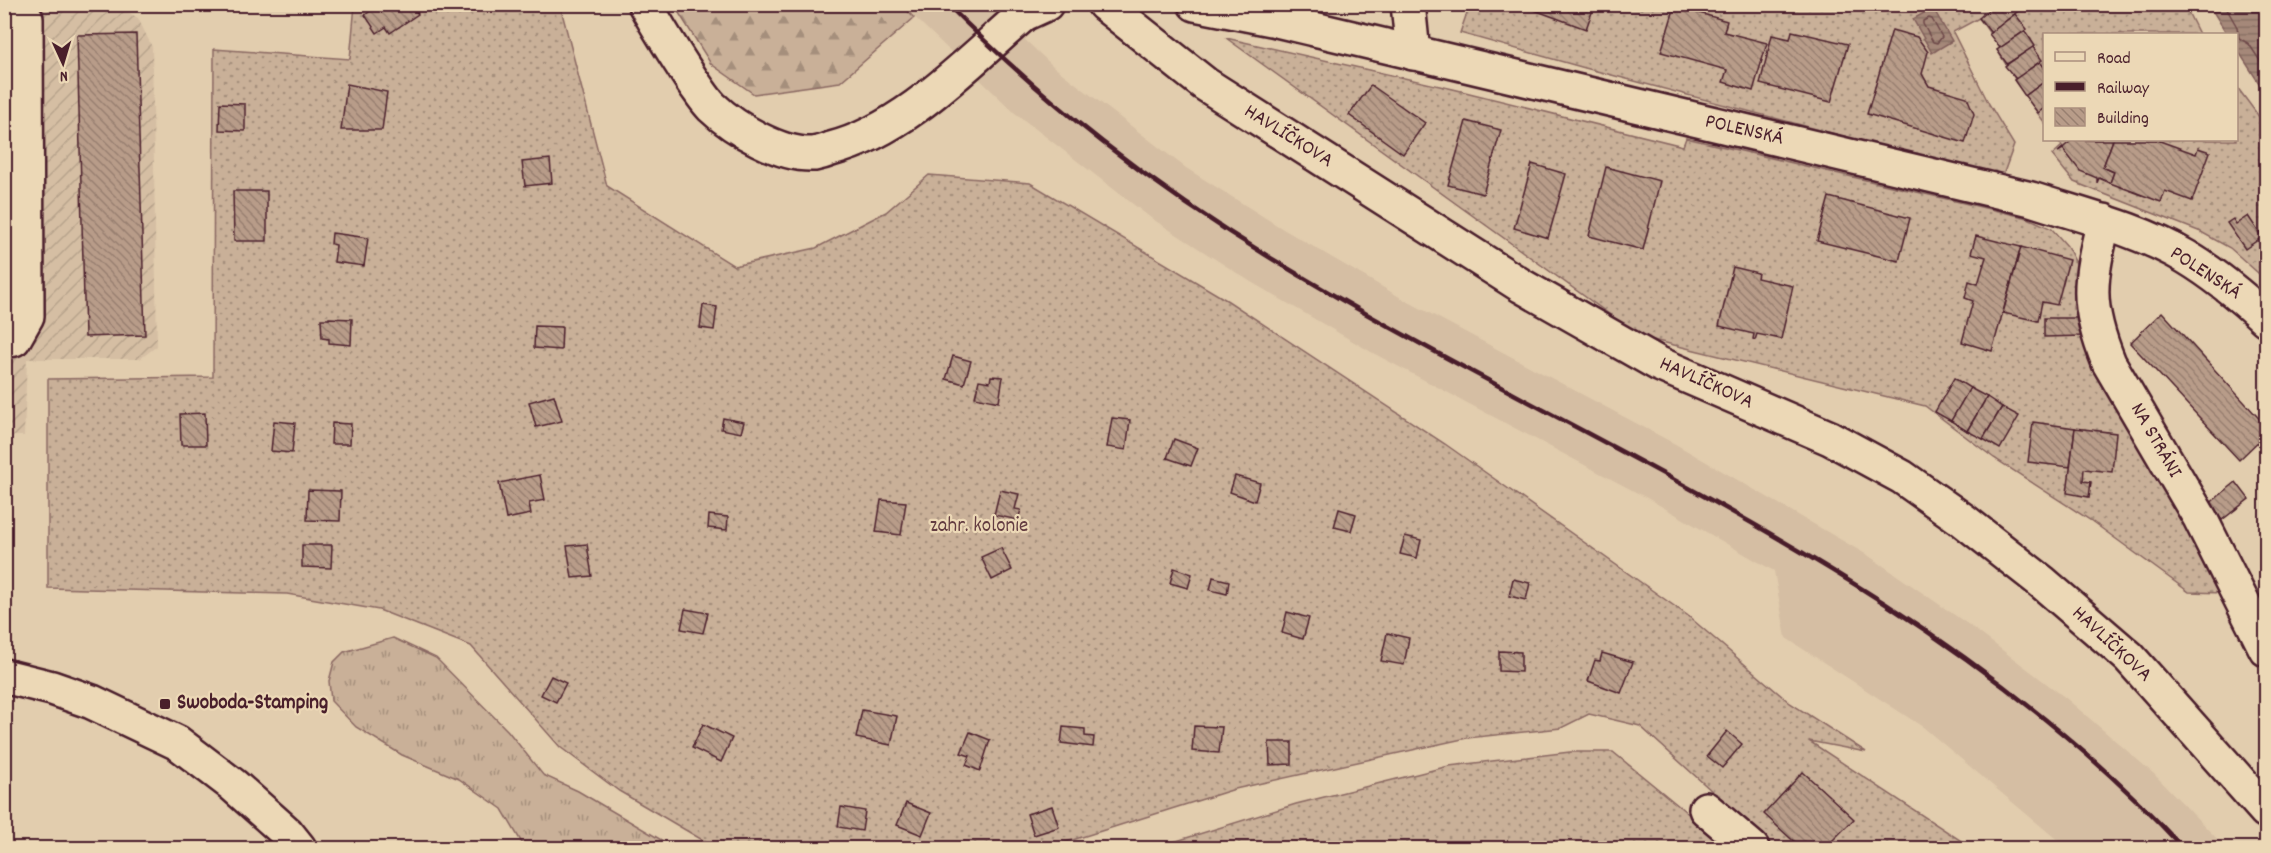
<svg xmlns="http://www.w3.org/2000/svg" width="2271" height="853" viewBox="0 0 2271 853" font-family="Dekko,sans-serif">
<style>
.built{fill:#d5bea3}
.industrial{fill:url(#industrial-furrows)}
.grass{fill:url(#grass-tufts);stroke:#8a6862;stroke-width:1.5}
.forest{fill:url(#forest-firs);stroke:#8a6862;stroke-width:1.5}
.garden{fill:url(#garden-dots);stroke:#8a6862;stroke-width:1.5}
.water{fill:url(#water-rules);stroke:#815e5a;stroke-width:1.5}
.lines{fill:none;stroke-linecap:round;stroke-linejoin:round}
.shore{stroke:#6e494a;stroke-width:1.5}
.building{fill:url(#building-back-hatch);stroke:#4a1f2b;stroke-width:1.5}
.minor-casing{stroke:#4a1f2b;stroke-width:38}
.minor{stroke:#ecd8b6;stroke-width:33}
.rail{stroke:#4a1f2b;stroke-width:4.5}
.poi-dot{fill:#4a1f2b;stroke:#ecd8b6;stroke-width:2}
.labels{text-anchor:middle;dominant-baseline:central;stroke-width:4.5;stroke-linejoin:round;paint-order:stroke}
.street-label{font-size:21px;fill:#4a1f2b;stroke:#ecd8b6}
.park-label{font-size:21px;fill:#633c41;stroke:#ecd8b6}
.poi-label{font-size:21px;font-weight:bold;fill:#4a1f2b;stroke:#ecd8b6;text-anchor:start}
</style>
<defs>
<pattern id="industrial-furrows" width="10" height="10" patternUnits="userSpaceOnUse" patternTransform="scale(1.5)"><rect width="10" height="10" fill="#d5bea3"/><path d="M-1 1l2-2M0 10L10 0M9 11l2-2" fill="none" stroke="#b8a38c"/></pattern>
<pattern id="grass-tufts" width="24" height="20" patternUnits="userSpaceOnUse" patternTransform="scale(1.5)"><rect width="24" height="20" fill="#c9b098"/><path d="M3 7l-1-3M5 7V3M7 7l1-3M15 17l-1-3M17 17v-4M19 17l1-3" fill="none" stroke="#a58f7c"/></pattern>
<pattern id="forest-firs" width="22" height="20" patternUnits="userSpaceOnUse" patternTransform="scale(1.5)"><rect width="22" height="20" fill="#c9b098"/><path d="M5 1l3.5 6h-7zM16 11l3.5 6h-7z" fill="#a58f7c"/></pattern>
<pattern id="garden-dots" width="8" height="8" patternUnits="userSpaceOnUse" patternTransform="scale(1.5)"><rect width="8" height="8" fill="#c9b098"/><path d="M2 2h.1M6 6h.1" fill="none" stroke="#a58f7c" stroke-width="1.8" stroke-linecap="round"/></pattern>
<pattern id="water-rules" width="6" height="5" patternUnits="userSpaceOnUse" patternTransform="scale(1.5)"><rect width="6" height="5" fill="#a58879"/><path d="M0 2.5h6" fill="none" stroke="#886f63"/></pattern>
<pattern id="building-back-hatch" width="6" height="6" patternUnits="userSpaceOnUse" patternTransform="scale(1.5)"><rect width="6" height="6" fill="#b89c89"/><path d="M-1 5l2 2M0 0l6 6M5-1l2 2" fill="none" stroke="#987f70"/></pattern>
</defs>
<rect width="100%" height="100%" fill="#e2cdae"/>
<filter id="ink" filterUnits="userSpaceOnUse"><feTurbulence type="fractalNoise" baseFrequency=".0167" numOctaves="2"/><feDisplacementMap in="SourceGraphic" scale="12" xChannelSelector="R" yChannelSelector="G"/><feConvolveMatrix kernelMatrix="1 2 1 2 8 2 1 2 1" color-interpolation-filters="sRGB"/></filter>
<g filter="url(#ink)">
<polygon class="built" points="902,5 988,5 1054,67 1186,168 1283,229 1403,299 1677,445 1869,556 1969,625 2067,699 2154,774 2226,848 2067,848 1923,727 1786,638 1774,571 1647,498 1373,353 1251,282 1151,218 1015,113"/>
<polygon class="industrial" points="5,5 116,5 138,18 152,47 157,346 140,359 27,359 24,436 5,436"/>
<polygon class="grass" points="393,638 436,658 508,731 543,775 578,791 675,848 566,848 522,843 502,809 459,779 402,755 356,727 331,701 329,681 334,662 344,652"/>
<polygon class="forest" points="674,5 902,5 914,18 840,82 754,94 711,64"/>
<g class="garden">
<polygon points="1470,4 2184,4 2199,34 2044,34 2044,122 2014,80 2015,79 1997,50 2000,48 1979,18 1953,32 1989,104 2014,145 2002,178 1585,68 1460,33"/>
<polygon points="355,5 560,5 607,186 734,266 816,248 886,212 929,175 1030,183 1228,301 1445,444 1687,615 1790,703 1866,752 1809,741 1972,848 1772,848 1734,811 1640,726 1589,714 1561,728 1467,738 1235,789 1047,848 716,848 619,791 560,747 471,646 379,610 287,594 48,588 48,379 213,377 214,49 350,59"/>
<polygon points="1226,38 1453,89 1683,146 1686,138 2028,218 2052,229 2067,246 2079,269 2073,307 2182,507 2223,593 2189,592 2090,520 1994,458 1925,406 1641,337"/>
<polygon points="2237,87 2266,126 2266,280 2230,248 2201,232 2074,182 2052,155 2062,146 2058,140 2236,140"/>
<polygon points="1570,752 1613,752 1730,848 1154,848 1296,804 1449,766"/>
</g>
<g class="water">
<polygon points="2209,5 2266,5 2266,94 2237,49 2236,34 2227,34"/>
<polygon points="1933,8 1952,41 1932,53 1913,19"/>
</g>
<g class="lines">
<g class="shore">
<polyline points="2224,4 2237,27 2239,38 2249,44 2266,70"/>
<polygon points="1929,18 1932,19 1942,37 1937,43 1933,42 1923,24 1923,21"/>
</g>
</g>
<g class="building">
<polygon points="380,4 412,4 418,14 390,33 386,27 377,33 365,15"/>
<polygon points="1518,4 1595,4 1586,29"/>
<polygon points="1995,4 2013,4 2018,11 1991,33 1979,18"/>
<polygon points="1675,6 1727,21 1724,32 1767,43 1753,91 1723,82 1727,70 1661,52"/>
<polygon points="2015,14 2027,29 2000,48 1989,34"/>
<polygon points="1892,30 1917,37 1928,52 1922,74 1929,86 1967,97 1974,114 1965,143 1867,114"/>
<polygon points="1792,31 1848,44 1831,102 1760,84 1772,35 1790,39"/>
<polygon points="2025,31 2035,46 2007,64 1997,50"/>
<polygon points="136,34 145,335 85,337 77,35"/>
<polygon points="2033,47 2042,60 2016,79 2005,66"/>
<polygon points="2040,62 2044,67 2044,82 2025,96 2014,80"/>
<polygon points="2044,82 2044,108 2038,113 2025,96"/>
<polygon points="347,84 387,92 382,130 341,130"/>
<polygon points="1371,85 1425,123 1403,154 1349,115"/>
<polygon points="220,103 245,104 245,131 219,130"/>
<polygon points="1466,121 1501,130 1483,194 1448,185"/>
<polygon points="2072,140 2113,140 2103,167 2114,172 2110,183 2099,178 2097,183 2097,178 2080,171 2063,149 2058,152"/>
<polygon points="2113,140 2157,140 2196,154 2198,148 2210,152 2192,201 2165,191 2161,202 2110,183 2114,172 2103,167"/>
<polygon points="550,159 552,183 525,186 522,162"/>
<polygon points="1532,164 1566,174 1548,238 1514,228"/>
<polygon points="1606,167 1660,181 1643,250 1589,236"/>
<polygon points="233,191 267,191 267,241 234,241"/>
<polygon points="1829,197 1910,218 1899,261 1817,241"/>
<polygon points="2248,216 2262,237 2245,249 2227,223 2233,219 2236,224"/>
<polygon points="332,233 368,238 364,266 334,262 336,245 331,244"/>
<polygon points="1976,236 2021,247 1992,351 1962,342 1973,301 1965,298 1969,281 1978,284 1986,257 1971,253"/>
<polygon points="2021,247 2069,260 2057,305 2042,302 2038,321 2003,313"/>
<polygon points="1733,267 1758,273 1757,278 1793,286 1781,339 1757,334 1755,340 1753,339 1754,334 1719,326"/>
<polygon points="703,305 717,307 714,330 700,328"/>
<polygon points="2162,312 2266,426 2266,434 2239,460 2130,343"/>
<polygon points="329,318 352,319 351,345 329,343 329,339 322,338 321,319 329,319"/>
<polygon points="2044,318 2079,318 2084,336 2044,337"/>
<polygon points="535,326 562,327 561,350 534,348"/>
<polygon points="953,356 971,361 964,384 946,379"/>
<polygon points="991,376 1003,377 999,402 975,397 979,380 990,382"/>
<polygon points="1954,378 1970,388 1951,421 1935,412"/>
<polygon points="1970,388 1987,397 1967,431 1951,421"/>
<polygon points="554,395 562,421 536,427 529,402"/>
<polygon points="1987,397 2002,407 1983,439 1967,431"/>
<polygon points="2002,407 2019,416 2000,449 1983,439"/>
<polygon points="205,413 206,445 181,445 180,414"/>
<polygon points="723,418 744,422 741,433 721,429"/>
<polygon points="1112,418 1130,420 1126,450 1107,447"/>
<polygon points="274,421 295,423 292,453 271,451"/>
<polygon points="2033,422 2075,428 2070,467 2028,462"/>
<polygon points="332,423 351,424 350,444 331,444"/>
<polygon points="2075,428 2116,433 2112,472 2084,469 2083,481 2091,482 2089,497 2067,493"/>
<polygon points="1174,439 1198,448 1191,466 1167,458"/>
<polygon points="540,475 545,500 529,503 531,514 506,519 499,483"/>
<polygon points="1235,476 1260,483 1255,501 1230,492"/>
<polygon points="2236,482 2249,499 2222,520 2209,504"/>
<polygon points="308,490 341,491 340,521 307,520"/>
<polygon points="1000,490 1019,494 1015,509 1021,510 1018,520 994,515"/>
<polygon points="881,500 906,502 901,535 876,532"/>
<polygon points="1339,509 1356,514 1351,531 1334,527"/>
<polygon points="709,515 728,517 727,530 708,528"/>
<polygon points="1405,536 1421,540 1417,558 1400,554"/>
<polygon points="587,544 592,576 572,578 567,546"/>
<polygon points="302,545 332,545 331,568 302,567"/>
<polygon points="1001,548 1012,570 992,580 981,557"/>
<polygon points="1174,568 1192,574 1188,588 1170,583"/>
<polygon points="1213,577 1229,581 1227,594 1210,590"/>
<polygon points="1513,579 1530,583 1526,600 1509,596"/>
<polygon points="685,609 708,613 703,633 681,629"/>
<polygon points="1287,612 1309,618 1303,639 1282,633"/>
<polygon points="1387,633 1409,638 1404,665 1381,661"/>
<polygon points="1499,651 1521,652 1521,672 1499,671"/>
<polygon points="1602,653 1633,662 1621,693 1588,681 1595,660 1600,661"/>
<polygon points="551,676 566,683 556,702 541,695"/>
<polygon points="862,710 897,716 891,745 856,738"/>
<polygon points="703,724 732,738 721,762 692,748"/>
<polygon points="1194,726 1222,727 1219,753 1192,751"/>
<polygon points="1063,727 1085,729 1085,736 1094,737 1093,747 1061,743"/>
<polygon points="1727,731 1742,744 1722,768 1707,756"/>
<polygon points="970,732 990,740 980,771 966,765 970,756 961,753"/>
<polygon points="1269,742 1292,742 1292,764 1270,765"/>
<polygon points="1803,772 1854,819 1825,848 1801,848 1764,814"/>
<polygon points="906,803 931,813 922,835 897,825"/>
<polygon points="1052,806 1059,827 1034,835 1027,814"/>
<polygon points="841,807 865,811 862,831 838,827"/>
</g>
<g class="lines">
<defs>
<g id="minor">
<path d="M645,4C660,31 676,56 693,82C699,90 705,100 712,107C735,129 781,156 814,154C819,153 826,151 831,149C905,130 967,63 1024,14L1046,4"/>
<polyline points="1104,4 1205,84 1522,286 1659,364 1830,438 1902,477 1963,520 2042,582 2129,657 2266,811"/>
<path d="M1195,4L1272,19L2031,199C2083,216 2139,229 2186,257C2216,275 2241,296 2266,319"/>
<polyline points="1408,4 1413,53"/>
<path d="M2104,221C2089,281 2085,304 2109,363L2200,518L2266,649"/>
<polyline points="4,341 14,339 27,316 26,18"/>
<polyline points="4,676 52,688 92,702 178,743 233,785 287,833 299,848"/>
<polyline points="1706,809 1752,848"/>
</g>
</defs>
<use href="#minor" class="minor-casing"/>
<use href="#minor" class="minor"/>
<path class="rail" d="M947,4C1048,105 1152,186 1274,260C1584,448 1931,575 2183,848"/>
</g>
</g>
<rect class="poi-dot" x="159" y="698" width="12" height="12" rx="3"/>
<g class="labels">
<g class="street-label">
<text transform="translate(1744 131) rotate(13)">POLENSKÁ</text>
<text transform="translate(1288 137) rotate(32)">HAVLÍČKOVA</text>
<text transform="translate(2205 274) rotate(33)">POLENSKÁ</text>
<text transform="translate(1706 384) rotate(24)">HAVLÍČKOVA</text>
<text transform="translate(2155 441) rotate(60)">NA STRÁNI</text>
<text transform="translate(2111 645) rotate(43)">HAVLÍČKOVA</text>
</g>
<g class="park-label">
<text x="979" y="527">zahr. kolonie</text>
</g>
<g class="poi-label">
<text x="177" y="704">Swoboda-Stamping</text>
</g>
</g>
<rect width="2271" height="853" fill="none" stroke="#ecd8b6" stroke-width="24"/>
<rect x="12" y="12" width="2247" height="829" fill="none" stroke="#4a1f2b" stroke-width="2" filter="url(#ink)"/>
<rect x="2043" y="33" width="195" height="108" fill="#ecd8b6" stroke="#ab8e7e" stroke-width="1.5"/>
<rect x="2055" y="52" width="30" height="9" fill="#ecd8b6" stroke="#ab8e7e" stroke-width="1.5"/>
<text x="2097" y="63" font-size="18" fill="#4a1f2b">Road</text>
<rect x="2055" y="82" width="30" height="9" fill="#4a1f2b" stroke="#ab8e7e" stroke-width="1.5"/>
<text x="2097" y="93" font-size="18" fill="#4a1f2b">Railway</text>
<rect x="2055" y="108" width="30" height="18" fill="url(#building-back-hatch)" stroke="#ab8e7e" stroke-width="1.5"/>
<text x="2097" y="123" font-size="18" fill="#4a1f2b">Building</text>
<g transform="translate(63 63) rotate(176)" stroke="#ecd8b6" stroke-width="4.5" paint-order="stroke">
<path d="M0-4.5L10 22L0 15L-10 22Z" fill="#4a1f2b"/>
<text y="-9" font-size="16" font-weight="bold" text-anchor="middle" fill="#4a1f2b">N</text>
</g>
</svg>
